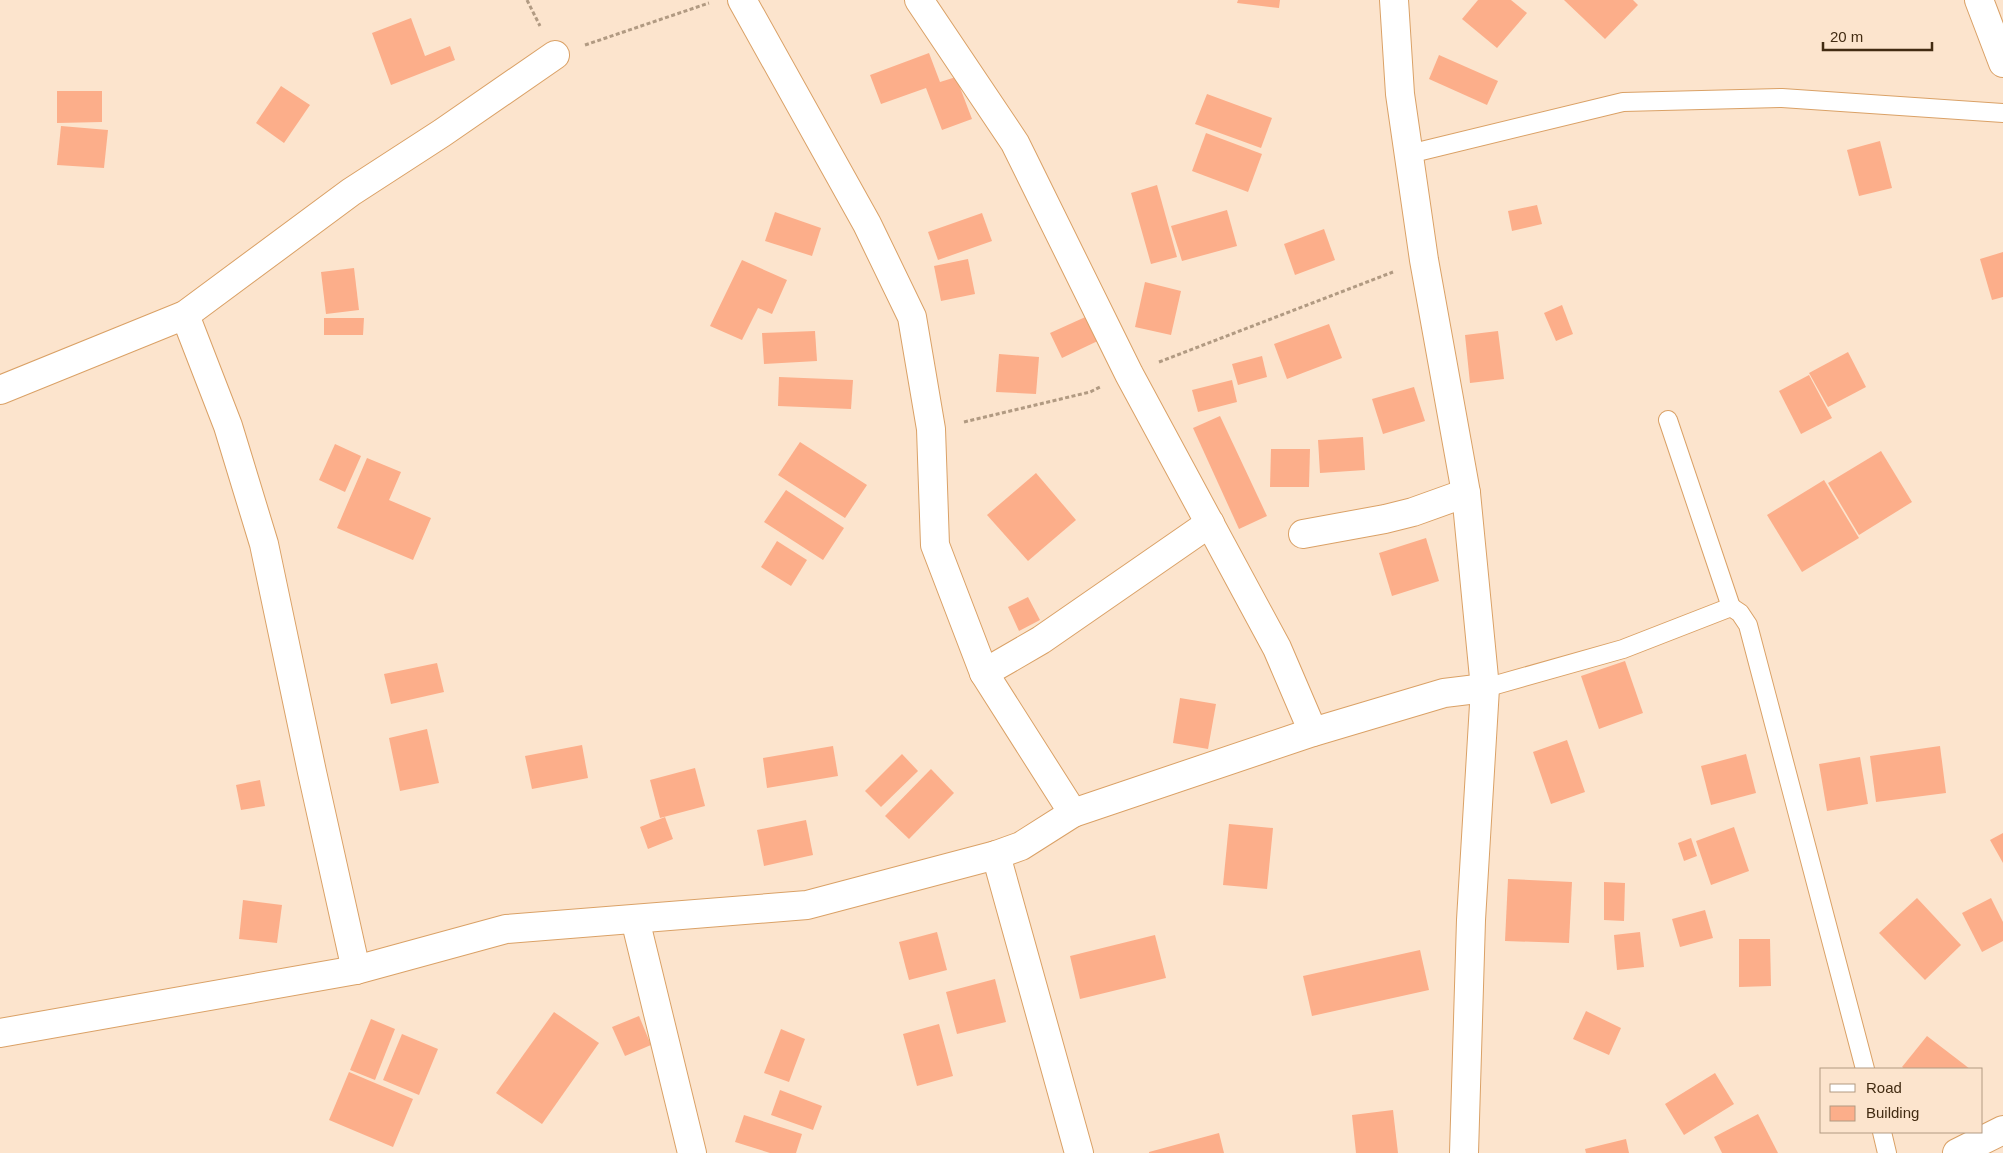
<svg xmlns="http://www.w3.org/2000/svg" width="2003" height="1153" viewBox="0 0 2003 1153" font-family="Helvetica,sans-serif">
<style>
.building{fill:#fcae8a}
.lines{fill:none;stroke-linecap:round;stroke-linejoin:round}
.lane-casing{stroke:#daa166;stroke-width:20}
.street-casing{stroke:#daa166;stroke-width:30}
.secondary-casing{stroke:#daa166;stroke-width:30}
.path{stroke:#b19a82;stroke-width:3;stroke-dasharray:4 2.5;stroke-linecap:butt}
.lane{stroke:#fff;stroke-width:18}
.street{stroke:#fff;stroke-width:28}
.secondary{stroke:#fff;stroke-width:28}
</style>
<rect width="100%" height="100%" fill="#fce4cd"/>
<g class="building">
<polygon points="1238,0 1280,0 1279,8 1237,3"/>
<polygon points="1478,0 1511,0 1527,13 1497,48 1462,19"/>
<polygon points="1564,0 1633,0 1638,5 1605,39"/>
<polygon points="411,18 425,56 450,46 455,60 391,85 372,33"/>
<polygon points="929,53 940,82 956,77 972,119 942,130 926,88 881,104 870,75"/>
<polygon points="1439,55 1498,81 1487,105 1429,79"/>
<polygon points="281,86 310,105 284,143 256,123"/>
<polygon points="57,91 102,91 102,122 57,123"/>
<polygon points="1207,94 1272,118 1261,148 1195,124"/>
<polygon points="61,126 108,130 104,168 57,165"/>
<polygon points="1206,133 1262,154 1248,192 1192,171"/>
<polygon points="1880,141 1892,188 1859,196 1847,150"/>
<polygon points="1157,185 1177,257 1151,264 1131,193"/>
<polygon points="1537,205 1542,224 1512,231 1508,211"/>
<polygon points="1227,210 1237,246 1182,261 1171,226"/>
<polygon points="775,212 821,228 812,256 765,241"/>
<polygon points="982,213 992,241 938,260 928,232"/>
<polygon points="1324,229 1335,260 1295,275 1284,244"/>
<polygon points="2003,252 2003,297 1992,300 1980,259"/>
<polygon points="968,259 975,294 941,301 934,266"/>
<polygon points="742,260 787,280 772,314 758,308 742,340 710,326"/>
<polygon points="354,268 359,310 326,314 321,272"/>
<polygon points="1145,282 1181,291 1171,335 1135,327"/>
<polygon points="1562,305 1573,334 1556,341 1544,313"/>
<polygon points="1092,314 1104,338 1062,358 1050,333"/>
<polygon points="324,318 364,318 363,335 324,335"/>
<polygon points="1329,324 1342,358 1287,379 1274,344"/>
<polygon points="815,331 817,361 764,364 762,333"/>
<polygon points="1498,331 1504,379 1470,383 1465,335"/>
<polygon points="1848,352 1866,387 1828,407 1809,373"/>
<polygon points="999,354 1039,357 1036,394 996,392"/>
<polygon points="1262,356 1267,377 1238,385 1232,364"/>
<polygon points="1809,375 1832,418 1801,434 1779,391"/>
<polygon points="779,377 853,380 851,409 778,406"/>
<polygon points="1232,380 1237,402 1198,412 1192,390"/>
<polygon points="1414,387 1425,421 1383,434 1372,399"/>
<polygon points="1220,416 1267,516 1239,529 1193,428"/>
<polygon points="1363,437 1365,470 1320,473 1318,440"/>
<polygon points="800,442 867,485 845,518 778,475"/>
<polygon points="335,444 361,456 345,492 319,480"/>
<polygon points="1271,449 1310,449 1309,487 1270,487"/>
<polygon points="1881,451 1912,502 1859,535 1828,483"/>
<polygon points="367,458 401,472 389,500 431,518 413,560 337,528"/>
<polygon points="1036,473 1076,520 1028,561 987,515"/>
<polygon points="1824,480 1859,538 1802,572 1767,515"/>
<polygon points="786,490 844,528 823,560 764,522"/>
<polygon points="1426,538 1439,581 1392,596 1379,553"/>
<polygon points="777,541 807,560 791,586 761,567"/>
<polygon points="1028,597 1040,620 1019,631 1008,607"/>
<polygon points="1625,661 1643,713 1599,729 1581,676"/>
<polygon points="437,663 444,692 391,704 384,674"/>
<polygon points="1180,698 1216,704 1208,749 1173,743"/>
<polygon points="427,729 439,783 400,791 389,738"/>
<polygon points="1567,740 1585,792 1551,804 1533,752"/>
<polygon points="582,745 588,778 532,789 525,756"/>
<polygon points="833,746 838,776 767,788 763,758"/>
<polygon points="1940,746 1946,793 1876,802 1870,756"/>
<polygon points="902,754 918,771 881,807 865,791"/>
<polygon points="1746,754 1756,793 1711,805 1701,766"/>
<polygon points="1860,757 1868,804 1827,811 1819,764"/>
<polygon points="695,768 705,806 660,818 650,780"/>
<polygon points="931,769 954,793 909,839 885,816"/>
<polygon points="260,780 265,806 241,810 236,785"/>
<polygon points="665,817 673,839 648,849 640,827"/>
<polygon points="806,820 813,855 764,866 757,830"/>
<polygon points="1229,824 1273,828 1267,889 1223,885"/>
<polygon points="1734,827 1749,871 1711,885 1696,841"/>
<polygon points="2003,833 2003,863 1990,840"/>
<polygon points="1691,838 1697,856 1684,861 1678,843"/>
<polygon points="1508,879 1572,882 1569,943 1505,941"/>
<polygon points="1604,882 1625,883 1624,921 1604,920"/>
<polygon points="1917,898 1961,945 1925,980 1879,933"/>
<polygon points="1991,898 2003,922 2003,941 1982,952 1962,913"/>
<polygon points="243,900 282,905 277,943 239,939"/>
<polygon points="1705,910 1713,938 1680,947 1672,919"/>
<polygon points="937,932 947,970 909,980 899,942"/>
<polygon points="1640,932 1644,967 1617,970 1614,935"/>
<polygon points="1155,935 1166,978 1080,999 1070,956"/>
<polygon points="1739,939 1770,939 1771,986 1739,987"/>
<polygon points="1420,950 1429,990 1312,1016 1303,976"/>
<polygon points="995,979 1006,1022 957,1034 946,992"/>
<polygon points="1586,1011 1621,1028 1609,1055 1573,1039"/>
<polygon points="554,1012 599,1043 542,1124 496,1093"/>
<polygon points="639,1016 651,1045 625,1056 612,1027"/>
<polygon points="371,1019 395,1029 375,1080 350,1070"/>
<polygon points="939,1024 953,1076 917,1086 903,1034"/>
<polygon points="781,1029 805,1039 789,1082 764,1073"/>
<polygon points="402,1034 438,1049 419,1095 383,1080"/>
<polygon points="1927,1036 1970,1069 1905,1069 1902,1067"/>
<polygon points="349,1072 413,1099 393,1147 329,1120"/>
<polygon points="1715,1073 1734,1104 1684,1135 1665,1104"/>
<polygon points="780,1090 822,1106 813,1130 771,1115"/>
<polygon points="1393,1110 1398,1153 1356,1153 1352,1115"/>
<polygon points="1758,1114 1778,1153 1722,1153 1714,1137"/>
<polygon points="744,1115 802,1134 796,1153 770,1153 735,1142"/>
<polygon points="1219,1133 1224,1153 1149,1153 1149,1152"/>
<polygon points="1626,1139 1629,1153 1586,1153 1585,1149"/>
</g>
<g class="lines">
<defs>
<g id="lane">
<polyline points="1409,154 1623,102 1782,98 2003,113"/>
<polyline points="1668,420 1731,607"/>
<polyline points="1485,688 1623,649 1731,607 1740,613 1748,625 1865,1069"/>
<polyline points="1882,1132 1887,1153"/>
</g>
<g id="street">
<polyline points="742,0 867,224 912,317 931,429 935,545 984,673 1073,813 1313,732 1444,693 1485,688"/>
<polyline points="919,0 1015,143 1129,374 1277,648 1313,732"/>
<polyline points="1394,0 1400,94 1424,260 1466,493 1485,688 1471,920 1464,1153"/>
<polyline points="1979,0 2003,63"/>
<polyline points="185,315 228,426 264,544 312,772 356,970"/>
<polyline points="0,390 185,315 351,192 442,133 555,55"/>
<polyline points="1303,534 1385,519 1413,512 1466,493"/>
<polyline points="984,673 1041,640 1210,523"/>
<polyline points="996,855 1079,1153"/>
<polyline points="635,919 692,1153"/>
<polyline points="0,1033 356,970 506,929 807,905 996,855 1021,846 1073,813"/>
</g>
<polyline id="secondary" points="1957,1153 2003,1130"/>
</defs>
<use href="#lane" class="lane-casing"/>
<use href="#street" class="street-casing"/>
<use href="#secondary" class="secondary-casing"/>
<g class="path">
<polyline points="527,0 540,26"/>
<polyline points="585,45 709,3"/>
<polyline points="1159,362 1393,272"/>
<polyline points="964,422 1090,392 1100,387"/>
</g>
<use href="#lane" class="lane"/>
<use href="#street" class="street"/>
<use href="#secondary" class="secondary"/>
</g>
<rect x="1820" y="1068" width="162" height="65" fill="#fce4cd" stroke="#b29a82"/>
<rect x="1830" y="1084" width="25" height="8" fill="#ffffff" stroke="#b29a82"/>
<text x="1866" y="1093" font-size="15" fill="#422b12">Road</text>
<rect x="1830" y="1106" width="25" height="15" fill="#fcae8a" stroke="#b29a82"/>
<text x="1866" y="1118" font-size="15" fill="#422b12">Building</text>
<path d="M1823 42v8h109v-8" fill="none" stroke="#422b12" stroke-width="2.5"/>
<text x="1830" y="42" font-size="15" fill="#422b12" stroke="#fce4cd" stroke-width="4" paint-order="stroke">20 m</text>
</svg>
